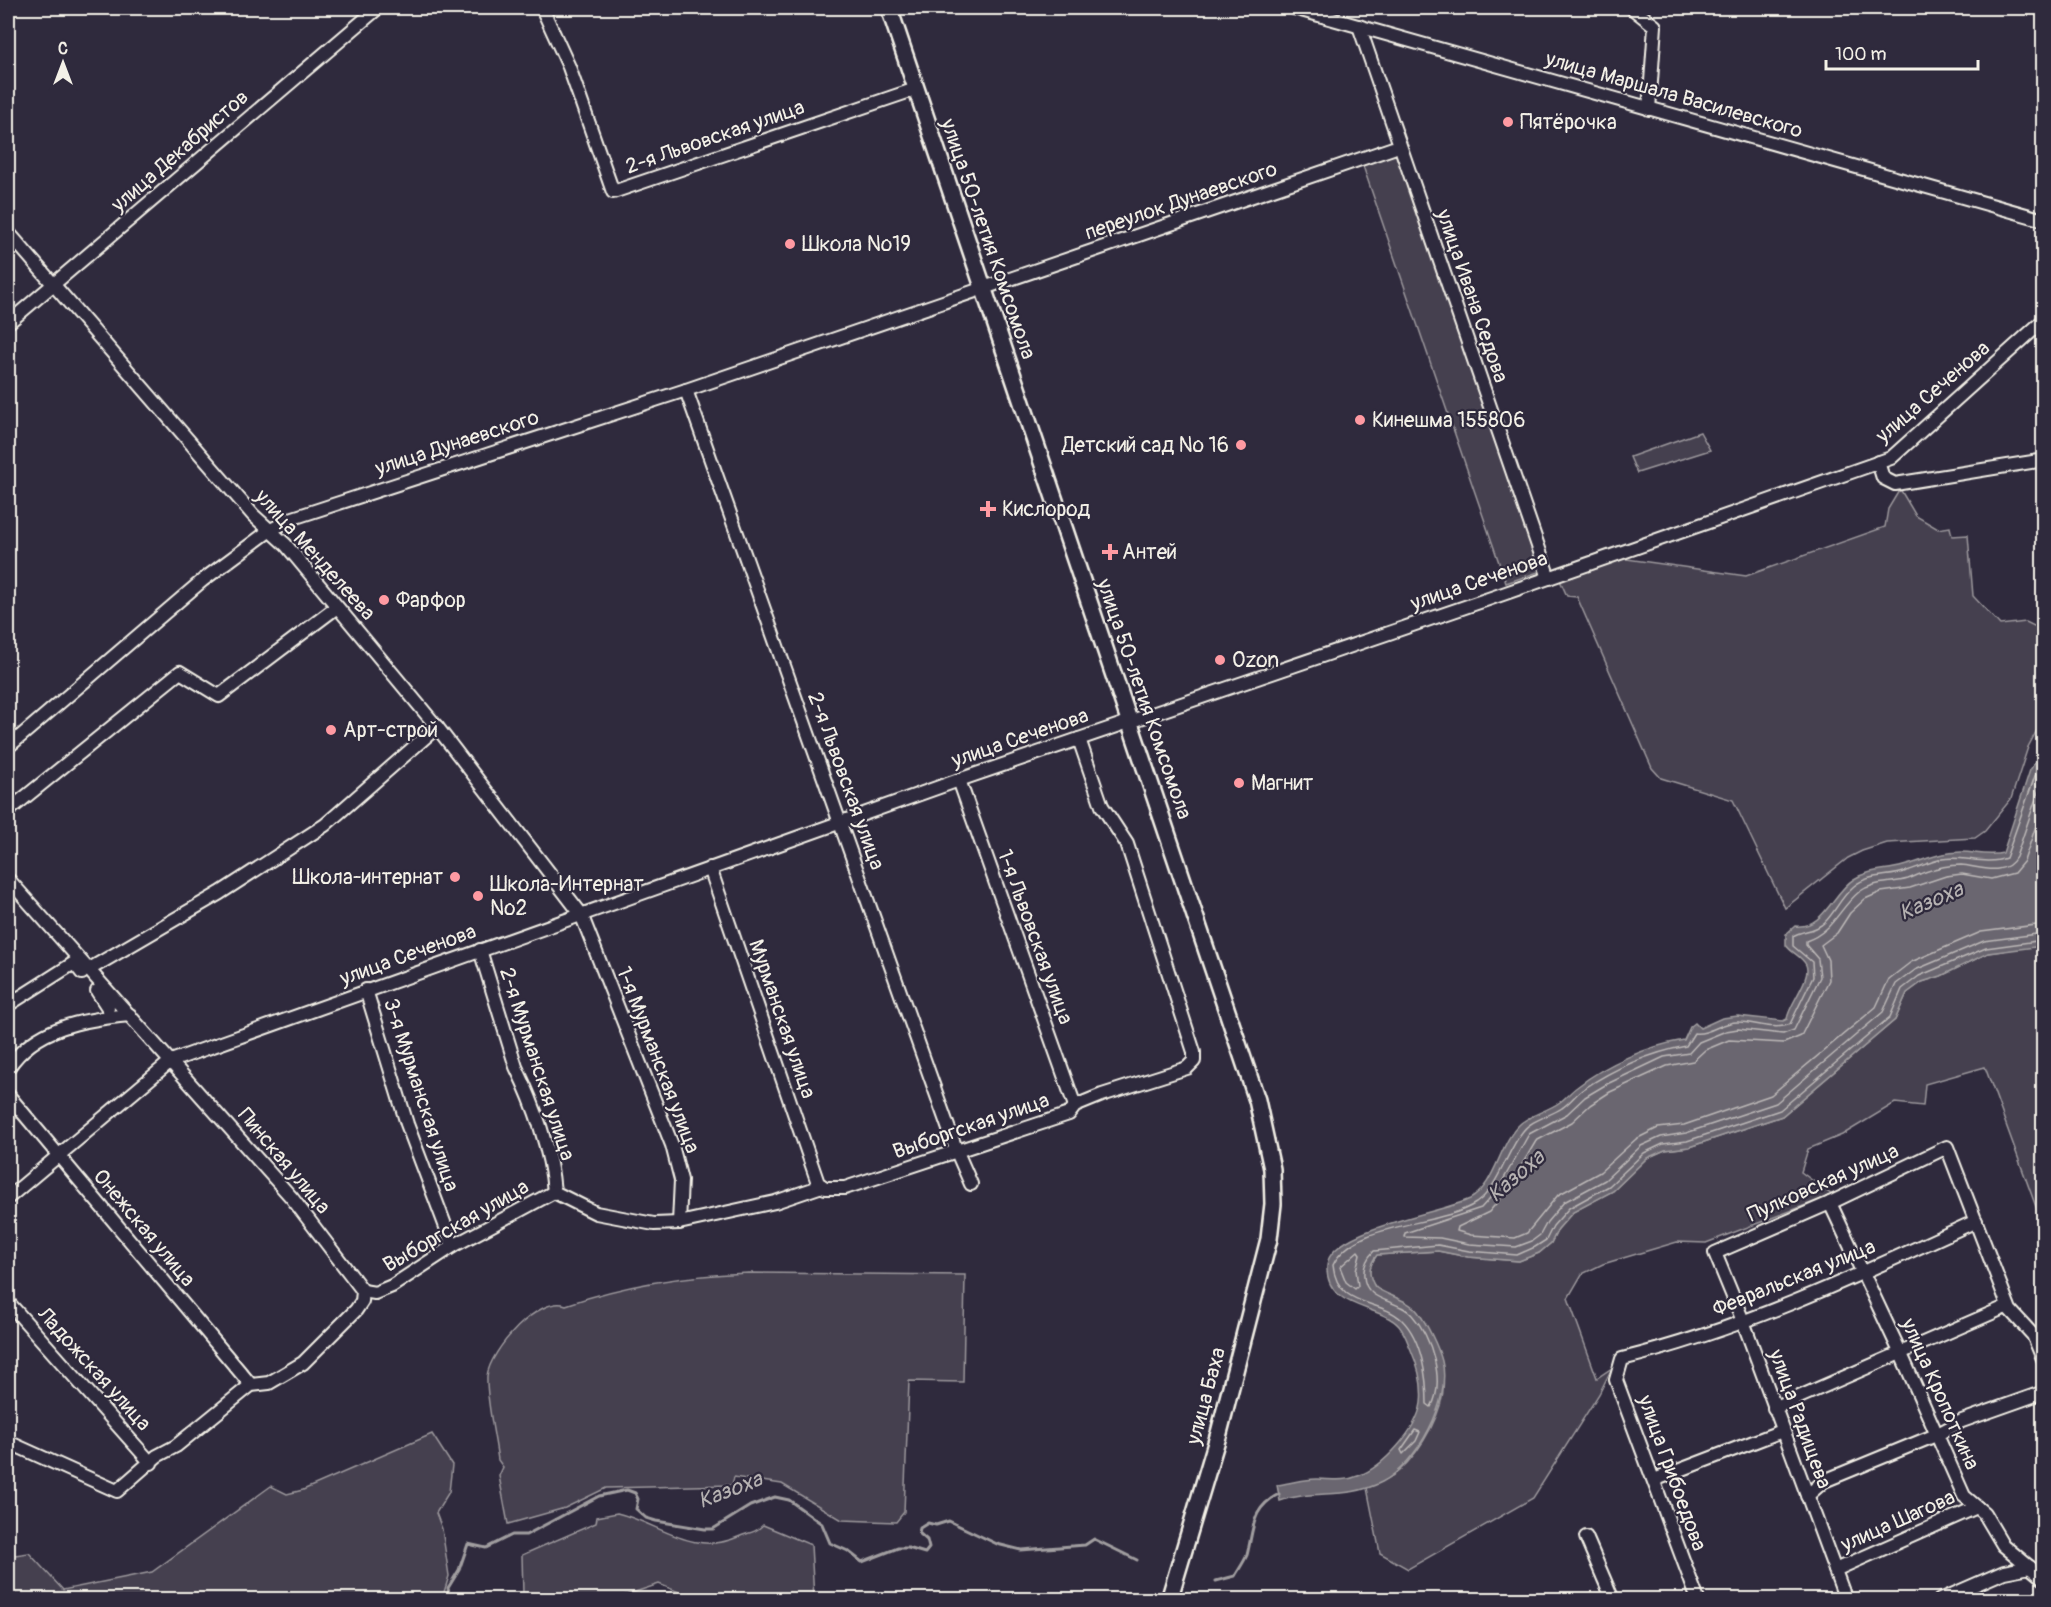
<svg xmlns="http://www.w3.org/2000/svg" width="2051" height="1607" viewBox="0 0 2051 1607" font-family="Pangolin,sans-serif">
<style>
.green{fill:#454050;stroke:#9c989c;stroke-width:1.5}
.water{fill:#6a6670;stroke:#a19ea0;stroke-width:1.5}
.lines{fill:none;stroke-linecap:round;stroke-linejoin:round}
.shore{stroke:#bdb9b8;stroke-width:1.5}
.stream{stroke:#a19ea0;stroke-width:3}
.minor-casing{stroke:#f4f1e8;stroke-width:16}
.major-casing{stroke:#f4f1e8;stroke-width:20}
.minor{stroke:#2f2a3d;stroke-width:12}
.major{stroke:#2f2a3d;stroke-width:15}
.poi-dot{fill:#ff9aa2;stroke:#2f2a3d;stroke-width:2}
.labels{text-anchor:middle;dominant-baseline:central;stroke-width:4.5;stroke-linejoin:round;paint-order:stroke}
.street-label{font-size:21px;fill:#f4f1e8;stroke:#2f2a3d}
.poi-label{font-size:21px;fill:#f4f1e8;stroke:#2f2a3d;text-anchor:start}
.water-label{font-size:22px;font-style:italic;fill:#b6b2b2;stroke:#2f2a3d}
</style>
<rect width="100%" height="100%" fill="#2f2a3d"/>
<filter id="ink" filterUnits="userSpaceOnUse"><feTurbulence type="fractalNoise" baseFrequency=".0167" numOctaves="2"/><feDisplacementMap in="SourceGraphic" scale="12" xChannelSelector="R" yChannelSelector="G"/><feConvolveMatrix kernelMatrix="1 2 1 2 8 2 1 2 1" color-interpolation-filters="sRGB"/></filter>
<g filter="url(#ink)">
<g class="green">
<polygon points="1396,152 1541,571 1506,583 1362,163"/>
<polygon points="1700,432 1710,450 1637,473 1630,457"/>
<polygon points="1900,489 1916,516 1938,529 1950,527 1952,536 1968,535 1973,596 2000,625 2026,622 2036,627 2043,622 2043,719 2028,747 2011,799 1985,831 1975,838 1887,843 1862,851 1848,858 1785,908 1733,800 1661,778 1652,768 1577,597 1567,596 1559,578 1620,558 1746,576 1885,527 1888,509"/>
<path d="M2034,946H2043V1226L1985,1067L1925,1084L1923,1106L1895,1103L1842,1135L1808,1149L1801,1172L1832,1195L1706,1243L1677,1242L1603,1264L1582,1274L1568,1298L1597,1378L1612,1368L1599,1394L1533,1498L1408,1569L1380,1553L1367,1488C1378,1483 1390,1479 1399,1471C1421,1451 1447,1408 1443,1377C1442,1362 1436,1347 1429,1334C1426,1326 1422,1316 1416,1310C1404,1297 1383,1299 1373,1284C1366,1275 1370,1264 1377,1255L1438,1251L1468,1257L1519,1261L1539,1253L1551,1243L1558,1229L1573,1212L1613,1191L1647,1158L1665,1150L1689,1147L1782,1116L1895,1020L1907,993L1922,982L1941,976L1988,953Z"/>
<path d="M749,1273L965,1275L963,1382L909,1381L904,1512L896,1522L842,1520L782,1484L734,1477L732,1485L606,1488L565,1508L508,1524L499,1476L503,1467L498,1460C495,1437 486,1398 487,1376C490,1350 539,1295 566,1305C626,1284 687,1275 749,1273Z"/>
<polygon points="432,1434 452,1465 449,1492 436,1513 442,1529 449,1576 442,1599 8,1599 8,1550 15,1555 29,1553 63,1590 152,1572 271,1486 287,1494 303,1490"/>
<path d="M617,1513C659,1523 692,1557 738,1537C749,1532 754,1534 763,1525L811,1545L814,1599H696L659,1584L614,1599H553L523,1594L522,1555L596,1523L597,1517Z"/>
</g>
<path class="water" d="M2043,751V946L1988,953L1941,976L1922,982L1907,993L1895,1020L1782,1116L1689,1147L1665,1150L1647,1158L1613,1191L1573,1212L1558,1229L1551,1243L1539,1253L1519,1261L1468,1257L1438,1251L1377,1255C1368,1266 1368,1275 1375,1287C1387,1296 1408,1299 1418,1312C1427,1324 1438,1346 1442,1361C1452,1400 1417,1464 1382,1482C1347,1500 1315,1489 1280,1501L1277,1485C1290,1483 1304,1479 1317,1479C1331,1479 1344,1482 1358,1476C1383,1467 1417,1430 1421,1403C1423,1385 1418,1366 1411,1350C1407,1341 1405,1333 1399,1326C1380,1304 1325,1310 1327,1266C1328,1229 1442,1213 1470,1199C1496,1185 1499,1143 1520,1124C1531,1114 1548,1111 1560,1102C1566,1098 1571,1091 1577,1087C1606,1064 1648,1046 1684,1040L1690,1027L1695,1023L1700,1028L1722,1018L1738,1016L1783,1021L1787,1019C1789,1004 1812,978 1806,965C1802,956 1791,953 1786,945V934L1795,926C1824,929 1832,893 1854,879C1870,869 1886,871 1903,866C1923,861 1939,852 1961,852C1976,852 1988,857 2003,853L2030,770Z"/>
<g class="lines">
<g class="shore">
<path d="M2044,761L2036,773L2006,858C1985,866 1964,855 1942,859C1930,862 1919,867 1907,871C1889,878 1870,873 1854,886C1840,898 1836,911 1825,922C1815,932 1803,930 1793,936V946L1812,962L1813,977L1790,1024C1775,1031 1754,1022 1739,1022C1722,1021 1710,1035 1694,1033L1686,1046C1650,1053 1613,1069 1582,1090C1575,1095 1570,1103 1562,1108C1550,1116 1531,1120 1523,1131C1506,1152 1499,1187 1476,1203C1438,1228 1355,1220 1333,1265C1337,1309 1379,1298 1402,1320C1422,1340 1427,1378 1427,1404L1431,1407C1446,1381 1431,1336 1412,1315C1399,1299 1365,1303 1364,1276C1363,1265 1367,1258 1374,1251L1438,1245L1469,1251L1517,1255L1535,1247L1546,1240L1553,1226L1569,1208L1609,1186L1644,1153L1663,1144L1687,1141L1780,1110L1890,1017L1902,989L1919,976L1986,948L2044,940"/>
<path d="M2044,775L2016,857C2005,878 1978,866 1961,865C1949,865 1936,868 1925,872C1919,874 1914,877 1908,879C1891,884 1874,881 1859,892C1839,908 1833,932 1806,941V945L1818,959L1820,977L1794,1030L1783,1034L1738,1029L1726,1031L1699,1042L1689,1053L1664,1057L1607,1084L1585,1097L1567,1114L1529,1134L1498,1189L1481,1208L1405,1233L1404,1237L1440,1238L1469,1244L1516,1247L1532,1241L1540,1235L1547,1222L1564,1202L1605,1180L1641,1146L1661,1137L1686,1133L1776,1103L1883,1012L1896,984L1915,970L1984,941L2044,933"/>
<polyline points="2044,802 2024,861 2014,873 1991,879 1962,874 1946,876 1910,888 1881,892 1865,899 1850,913 1837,933 1821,945 1828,960 1829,980 1801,1036 1784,1043 1729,1040 1705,1050 1693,1061 1667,1066 1610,1092 1590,1105 1572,1122 1536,1141 1505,1193 1489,1212 1458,1227 1457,1231 1471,1235 1515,1238 1527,1233 1558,1195 1600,1172 1636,1139 1658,1128 1684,1125 1771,1095 1876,1007 1889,979 1911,962 1981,932 2044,924"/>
<polygon points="1358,1251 1360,1254 1356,1270 1358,1286 1355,1289 1346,1282 1340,1267"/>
<polygon points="1415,1430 1420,1432 1416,1441 1403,1454 1401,1450"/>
</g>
<g class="stream">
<path d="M1216,1581L1235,1576C1239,1569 1244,1562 1247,1555C1254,1528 1251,1508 1279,1494"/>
<polyline points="450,1600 448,1588 459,1570 468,1544 486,1548 512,1535 526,1535 599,1496 627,1490 635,1493 638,1499 636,1509 646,1518 656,1521 705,1529 713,1529 750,1506 775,1497 789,1500 822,1524 830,1543 848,1551 862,1562 898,1548 908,1548 925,1553 929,1548 927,1540 919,1533 920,1528 928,1523 936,1525 949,1521 997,1544 1021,1550 1085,1545 1094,1539 1137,1560"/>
<polyline points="493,1600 503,1600"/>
</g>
<defs>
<g id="minor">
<polyline points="542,8 569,67 613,192 916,89"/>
<polyline points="1294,8 2044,220"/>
<polyline points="1632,8 1655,26 1649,109"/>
<polyline points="1359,26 1549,578"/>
<polyline points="8,232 253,515 286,545 437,727 581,914 672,1145 681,1180 679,1223"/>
<polyline points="8,323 378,8"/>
<polyline points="686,390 957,1152 971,1184"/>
<polyline points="1878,462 1883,478 1895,484 2044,460"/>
<polyline points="8,747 203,580 269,531 293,518 686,390 1393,148"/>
<polyline points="959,780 1075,1106"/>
<polyline points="8,811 180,672 219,696 337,607"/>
<polyline points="710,868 818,1183 825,1188 845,1188 1069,1114 1075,1106 1102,1095 1187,1068 1194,1061 1194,1052 1127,844 1102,806 1079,739"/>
<polyline points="8,879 292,1198 363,1291"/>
<path d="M480,950L516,1067C534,1104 551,1151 554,1192"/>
<polyline points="88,970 220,893 325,825 437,727"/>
<polyline points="366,990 407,1124 453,1246"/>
<polyline points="97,991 108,1008"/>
<polyline points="8,1005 74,963 82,973"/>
<path d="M8,1068C35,1027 84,1019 130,1015"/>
<polyline points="8,1095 251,1385"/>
<polyline points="554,1192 596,1213 654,1224 679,1223 775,1202 822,1186"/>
<polyline points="8,1198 171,1061 959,780 1503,594 1891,458 2044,320"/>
<polyline points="1830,1203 1901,1354 1964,1496 1984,1513 2003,1545 2044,1579"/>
<polyline points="363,1291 375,1293 392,1286 453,1246 554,1192"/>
<polyline points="8,1302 151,1463"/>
<polyline points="1774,1408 2008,1306"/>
<polyline points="8,1442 117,1491 157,1456 176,1446 251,1385 269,1383 303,1363 356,1310 362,1301 363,1291"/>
<polyline points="1654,1480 1782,1431"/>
<polyline points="1807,1496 1824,1481 1936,1435 1962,1421 2044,1392"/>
<polyline points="1586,1537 1613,1600"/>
<polyline points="1835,1570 1977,1507"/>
<path d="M1698,1600L1616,1380L1622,1359C1745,1329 1861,1274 1976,1221"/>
<polyline points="1846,1600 1743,1321 1715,1253 1830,1203 1947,1147 2010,1310 2033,1335 2044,1361"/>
<polyline points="1940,1600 2004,1572 2030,1567"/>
</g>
<polyline id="major" points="889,8 1257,1100 1272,1169 1273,1204 1269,1239 1219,1433 1169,1600"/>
</defs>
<use href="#minor" class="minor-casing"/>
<use href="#major" class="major-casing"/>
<use href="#minor" class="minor"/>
<use href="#major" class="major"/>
</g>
</g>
<g class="poi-dot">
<circle cx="1508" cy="122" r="6"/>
<circle cx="790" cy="244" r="6"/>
<circle cx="1360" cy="420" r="6"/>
<circle cx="1241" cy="445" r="6"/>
<path d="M985 500h6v6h6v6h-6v6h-6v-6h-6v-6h6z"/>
<path d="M1107 543h6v6h6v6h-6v6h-6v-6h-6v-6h6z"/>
<circle cx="384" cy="600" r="6"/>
<circle cx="1220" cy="660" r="6"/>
<circle cx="331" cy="730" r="6"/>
<circle cx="1239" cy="783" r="6"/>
<circle cx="455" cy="877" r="6"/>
<circle cx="478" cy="896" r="6"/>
</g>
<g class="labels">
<g class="street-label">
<text transform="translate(1674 95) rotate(16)">улица Маршала Василевского</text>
<text transform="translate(715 137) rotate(-19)">2-я Львовская улица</text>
<text transform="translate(180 151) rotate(-41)">улица Декабристов</text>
<text transform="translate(1181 201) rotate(-19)">переулок Дунаевского</text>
<text transform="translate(988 239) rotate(71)">улица 50-летия Комсомола</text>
<text transform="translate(1472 296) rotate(71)">улица Ивана Седова</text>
<text transform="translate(1933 392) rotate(-41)">улица Сеченова</text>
<text transform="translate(457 443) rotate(-18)">улица Дунаевского</text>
<text transform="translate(315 555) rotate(48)">улица Менделеева</text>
<text transform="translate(1479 581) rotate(-19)">улица Сеченова</text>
<text transform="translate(1144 699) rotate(71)">улица 50-летия Комсомола</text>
<text transform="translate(1020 738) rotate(-19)">улица Сеченова</text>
<text transform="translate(846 781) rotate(70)">2-я Львовская улица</text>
<text transform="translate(1035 937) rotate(70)">1-я Львовская улица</text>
<text transform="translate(408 955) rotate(-20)">улица Сеченова</text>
<text transform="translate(782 1019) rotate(71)">Мурманская улица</text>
<text transform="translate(658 1060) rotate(69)">1-я Мурманская улица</text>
<text transform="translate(537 1064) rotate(72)">2-я Мурманская улица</text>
<text transform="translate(421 1095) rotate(72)">3-я Мурманская улица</text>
<text transform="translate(971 1126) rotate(-19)">Выборгская улица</text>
<text transform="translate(284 1161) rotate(50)">Пинская улица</text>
<text transform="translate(1823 1183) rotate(-24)">Пулковская улица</text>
<text transform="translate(456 1226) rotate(-30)">Выборгская улица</text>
<text transform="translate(144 1228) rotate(50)">Онежская улица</text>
<text transform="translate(1794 1278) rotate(-22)">Февральская улица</text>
<text transform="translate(94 1369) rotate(48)">Ладожская улица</text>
<text transform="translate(1940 1394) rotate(66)">улица Кропоткина</text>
<text transform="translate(1206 1396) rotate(-75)">улица Баха</text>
<text transform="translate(1800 1419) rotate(70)">улица Радищева</text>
<text transform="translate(1672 1473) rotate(70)">улица Грибоедова</text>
<text transform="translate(1898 1521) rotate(-24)">улица Шагова</text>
</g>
<g class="poi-label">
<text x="1520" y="122">Пятёрочка</text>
<text x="802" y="244">Школа №19</text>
<text x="1372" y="420">Кинешма 155806</text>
<text x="1229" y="445" text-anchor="end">Детский сад № 16</text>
<text x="1002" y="509">Кислород</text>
<text x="1122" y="552">Антей</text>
<text x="396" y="600">Фарфор</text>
<text x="1232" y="660">Ozon</text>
<text x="343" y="730">Арт-строй</text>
<text x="1251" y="783">Магнит</text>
<text x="443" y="877" text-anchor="end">Школа-интернат</text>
<text x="490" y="884">Школа-Интернат<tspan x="490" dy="24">№2</tspan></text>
</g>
<g class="water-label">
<text transform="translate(1931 901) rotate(-23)">Казоха</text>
<text transform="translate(1516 1176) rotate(-41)">Казоха</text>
<text transform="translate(730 1490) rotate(-21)">Казоха</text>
</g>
</g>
<rect width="2051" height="1607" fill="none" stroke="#2f2a3d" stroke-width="30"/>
<rect x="15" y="15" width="2021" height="1577" fill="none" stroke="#f4f1e8" stroke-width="2" filter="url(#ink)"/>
<g transform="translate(63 63)" stroke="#2f2a3d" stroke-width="4.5" paint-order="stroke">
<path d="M0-4.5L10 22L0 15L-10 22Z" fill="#f4f1e8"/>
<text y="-9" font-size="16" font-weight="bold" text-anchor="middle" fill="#f4f1e8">С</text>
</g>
<path d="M1826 60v9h152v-9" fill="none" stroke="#f4f1e8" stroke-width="3"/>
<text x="1835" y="60" font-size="18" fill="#f4f1e8" stroke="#2f2a3d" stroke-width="4.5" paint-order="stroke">100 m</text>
</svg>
